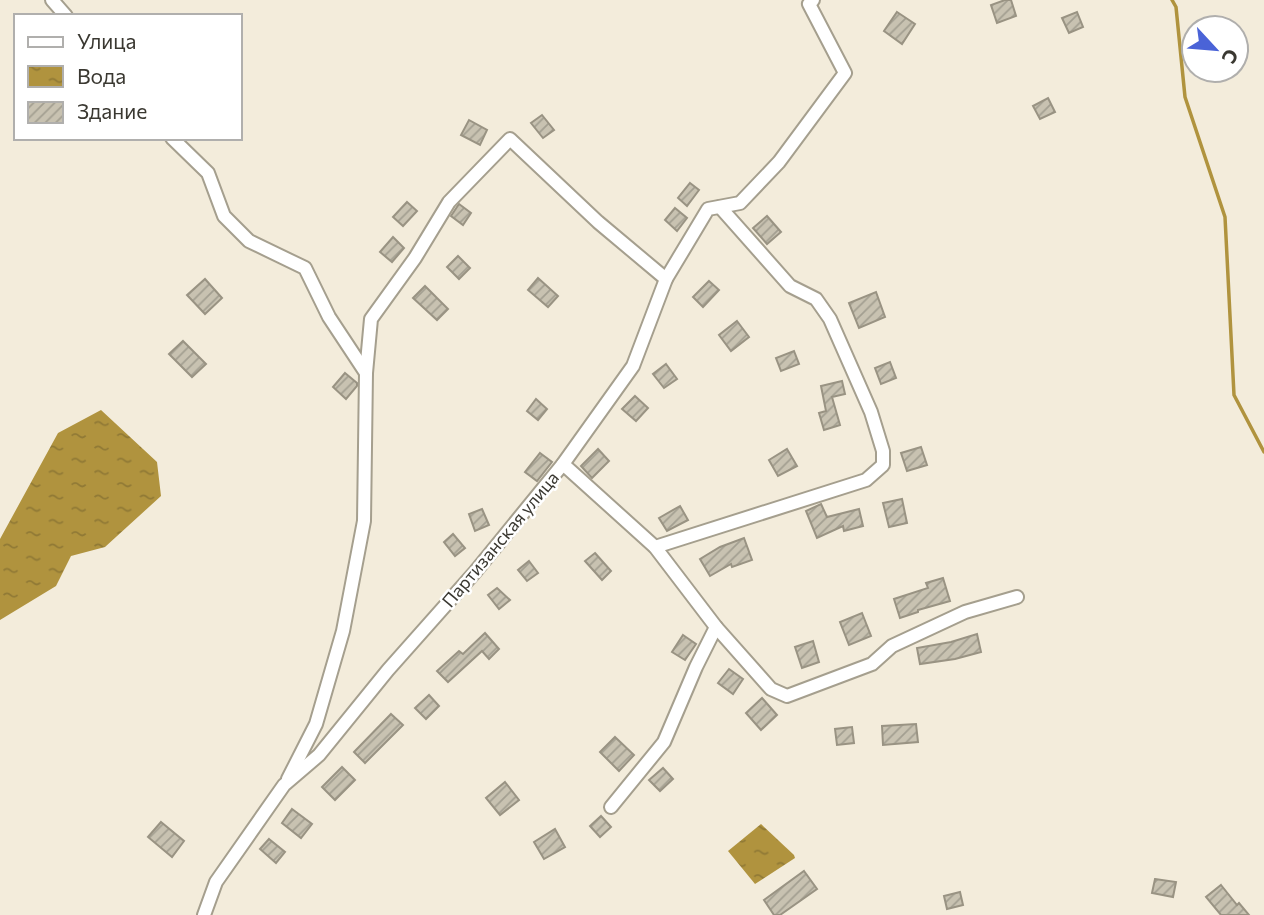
<svg xmlns="http://www.w3.org/2000/svg" width="1264" height="915" viewBox="0 0 1264 915" font-family="Commissioner,sans-serif">
<style>
.water{fill:url(#water-ripples)}
.lines{fill:none;stroke-linecap:round;stroke-linejoin:round}
.stream{stroke:#b0933e;stroke-width:3.5}
.building{fill:url(#building-hatch);stroke:#999383;stroke-width:2}
.minor-casing{stroke:#a59f8e;stroke-width:16}
.minor{stroke:#fff;stroke-width:12}
.labels{text-anchor:middle;dominant-baseline:central;stroke-width:5;stroke-linejoin:round;paint-order:stroke}
.street-label{font-size:18px;fill:#3a3831;stroke:#fff}
</style>
<defs>
<pattern id="water-ripples" width="26" height="14" patternUnits="userSpaceOnUse" patternTransform="scale(1.75)"><rect width="26" height="14" fill="#b0933e"/><path d="M2 4q2-2 4 0t4 0M15 11q2-2 4 0t4 0" fill="none" stroke="#907935"/></pattern>
<pattern id="building-hatch" width="6" height="6" patternUnits="userSpaceOnUse" patternTransform="scale(1.75)"><rect width="6" height="6" fill="#c8c2b1"/><path d="M-1 1l2-2M0 6l6-6M5 7l2-2" fill="none" stroke="#a39f91"/></pattern>
</defs>
<rect width="100%" height="100%" fill="#f3ecdb"/>
<g class="water">
<polygon points="101,410 157,462 161,496 105,547 71,556 56,586 0,620 0,539 58,433"/>
<polygon points="761,824 794,855 795,858 755,884 728,851"/>
</g>
<g class="lines">
<polyline class="stream" points="1172,0 1176,7 1185,97 1225,217 1234,395 1264,452"/>
</g>
<g class="building">
<polygon points="1005,0 1011,0 1016,16 997,23 991,5"/>
<polygon points="897,12 915,24 902,44 884,31"/>
<polygon points="1077,12 1083,27 1069,33 1062,18"/>
<polygon points="1048,98 1055,112 1040,119 1033,106"/>
<polygon points="542,115 554,130 543,138 531,123"/>
<polygon points="469,120 487,130 480,145 461,135"/>
<polygon points="690,183 699,190 687,206 678,198"/>
<polygon points="407,202 417,211 403,226 393,217"/>
<polygon points="459,204 471,213 463,225 451,216"/>
<polygon points="675,208 687,218 677,231 665,220"/>
<polygon points="767,216 781,232 767,244 753,228"/>
<polygon points="393,237 404,248 392,262 380,252"/>
<polygon points="458,256 470,268 459,279 447,267"/>
<polygon points="538,278 558,296 548,307 528,290"/>
<polygon points="205,279 222,298 205,314 187,295"/>
<polygon points="709,281 719,290 703,307 693,297"/>
<polygon points="425,286 448,309 437,320 413,298"/>
<polygon points="876,292 885,317 859,328 849,303"/>
<polygon points="737,321 749,337 731,351 719,335"/>
<polygon points="183,341 206,364 192,377 169,354"/>
<polygon points="794,351 799,364 781,371 776,358"/>
<polygon points="890,362 896,378 881,384 875,368"/>
<polygon points="666,364 677,379 664,388 653,374"/>
<polygon points="345,373 357,383 357,386 346,399 333,387"/>
<polygon points="842,381 845,394 832,397 840,425 824,430 819,413 826,411 821,386"/>
<polygon points="635,396 648,408 636,421 622,409"/>
<polygon points="536,399 547,409 538,420 527,411"/>
<polygon points="921,447 927,465 907,471 901,453"/>
<polygon points="598,449 609,461 592,478 581,466"/>
<polygon points="787,449 797,466 778,476 769,460"/>
<polygon points="540,453 552,462 537,481 525,472"/>
<polygon points="902,499 907,523 889,527 883,503"/>
<polygon points="821,504 827,517 859,509 863,526 844,531 843,526 817,538 806,511"/>
<polygon points="680,506 688,520 667,531 659,518"/>
<polygon points="482,509 489,525 475,531 469,514"/>
<polygon points="453,534 465,548 455,556 444,542"/>
<polygon points="744,538 752,560 732,567 731,564 710,576 700,559 720,547"/>
<polygon points="595,553 611,571 602,580 585,561"/>
<polygon points="529,561 538,573 527,581 518,570"/>
<polygon points="943,578 950,601 918,610 918,612 900,618 894,599 928,588 926,583"/>
<polygon points="497,588 510,600 499,609 488,595"/>
<polygon points="862,613 871,636 849,645 840,622"/>
<polygon points="485,633 499,649 489,659 482,651 448,682 437,671 459,651 463,654"/>
<polygon points="977,634 981,652 955,659 920,664 917,648 951,642"/>
<polygon points="683,635 696,644 685,660 672,652"/>
<polygon points="813,641 819,662 802,668 795,647"/>
<polygon points="729,669 743,679 733,694 718,683"/>
<polygon points="429,695 439,706 426,719 415,708"/>
<polygon points="762,698 777,715 761,730 746,713"/>
<polygon points="391,714 403,725 365,763 354,752"/>
<polygon points="916,724 918,742 883,745 882,726"/>
<polygon points="852,727 854,743 837,745 835,729"/>
<polygon points="615,737 634,755 619,771 600,752"/>
<polygon points="342,767 355,780 335,800 322,787"/>
<polygon points="663,768 673,779 660,791 649,780"/>
<polygon points="505,782 519,800 500,815 486,798"/>
<polygon points="292,809 312,824 301,838 282,823"/>
<polygon points="601,816 611,827 600,837 590,826"/>
<polygon points="161,822 184,841 172,857 148,837"/>
<polygon points="555,829 565,847 544,859 534,842"/>
<polygon points="269,839 285,852 276,863 260,849"/>
<polygon points="804,871 817,889 780,915 774,915 764,900"/>
<polygon points="1155,879 1176,882 1173,897 1152,893"/>
<polygon points="1221,885 1237,905 1239,903 1249,915 1221,915 1206,897"/>
<polygon points="960,892 963,905 947,909 944,896"/>
</g>
<g class="lines">
<defs>
<g id="minor">
<polyline points="52,0 66,16"/>
<polyline points="172,138 208,173 224,216 249,241 305,268 329,317 366,373"/>
<polyline points="563,464 655,547 716,627 771,689 787,696 872,664 892,646 965,612 1017,597"/>
<polyline points="655,547 866,480 883,465 883,451 871,412 830,319 816,299 790,286 720,207"/>
<polyline points="288,779 316,724 343,631 364,521 366,373 371,319 415,258 449,202 510,139 598,222 666,279"/>
<polyline points="611,807 664,742 696,667 716,627"/>
<polyline points="204,915 216,882 284,785 319,755 388,670 475,572 563,464 633,366 666,279 708,209 740,203 779,162 845,73 809,4 813,0"/>
</g>
</defs>
<use href="#minor" class="minor-casing"/>
<use href="#minor" class="minor"/>
</g>
<g class="labels">
<g class="street-label">
<text transform="translate(500 539) rotate(-50)">Партизанская улица</text>
</g>
</g>
<rect x="14" y="14" width="228" height="126" fill="#ffffff" stroke="#b0afad" stroke-width="2"/>
<rect x="28" y="37" width="35" height="10" fill="#ffffff" stroke="#b0afad" stroke-width="2"/>
<text x="77" y="49" font-size="21" fill="#3a3831">Улица</text>
<rect x="28" y="66" width="35" height="21" fill="url(#water-ripples)" stroke="#b0afad" stroke-width="2"/>
<text x="77" y="84" font-size="21" fill="#3a3831">Вода</text>
<rect x="28" y="102" width="35" height="21" fill="url(#building-hatch)" stroke="#b0afad" stroke-width="2"/>
<text x="77" y="119" font-size="21" fill="#3a3831">Здание</text>
<g transform="translate(1215 49) rotate(116)"><circle r="33" fill="#ffffff" stroke="#b0afad" stroke-width="2"/>
<path d="M0-5L12 26L0 18L-12 26Z" fill="#4a63d7"/>
<text y="-10" font-size="19" font-weight="bold" text-anchor="middle" fill="#3a3831">С</text>
</g>
</svg>
